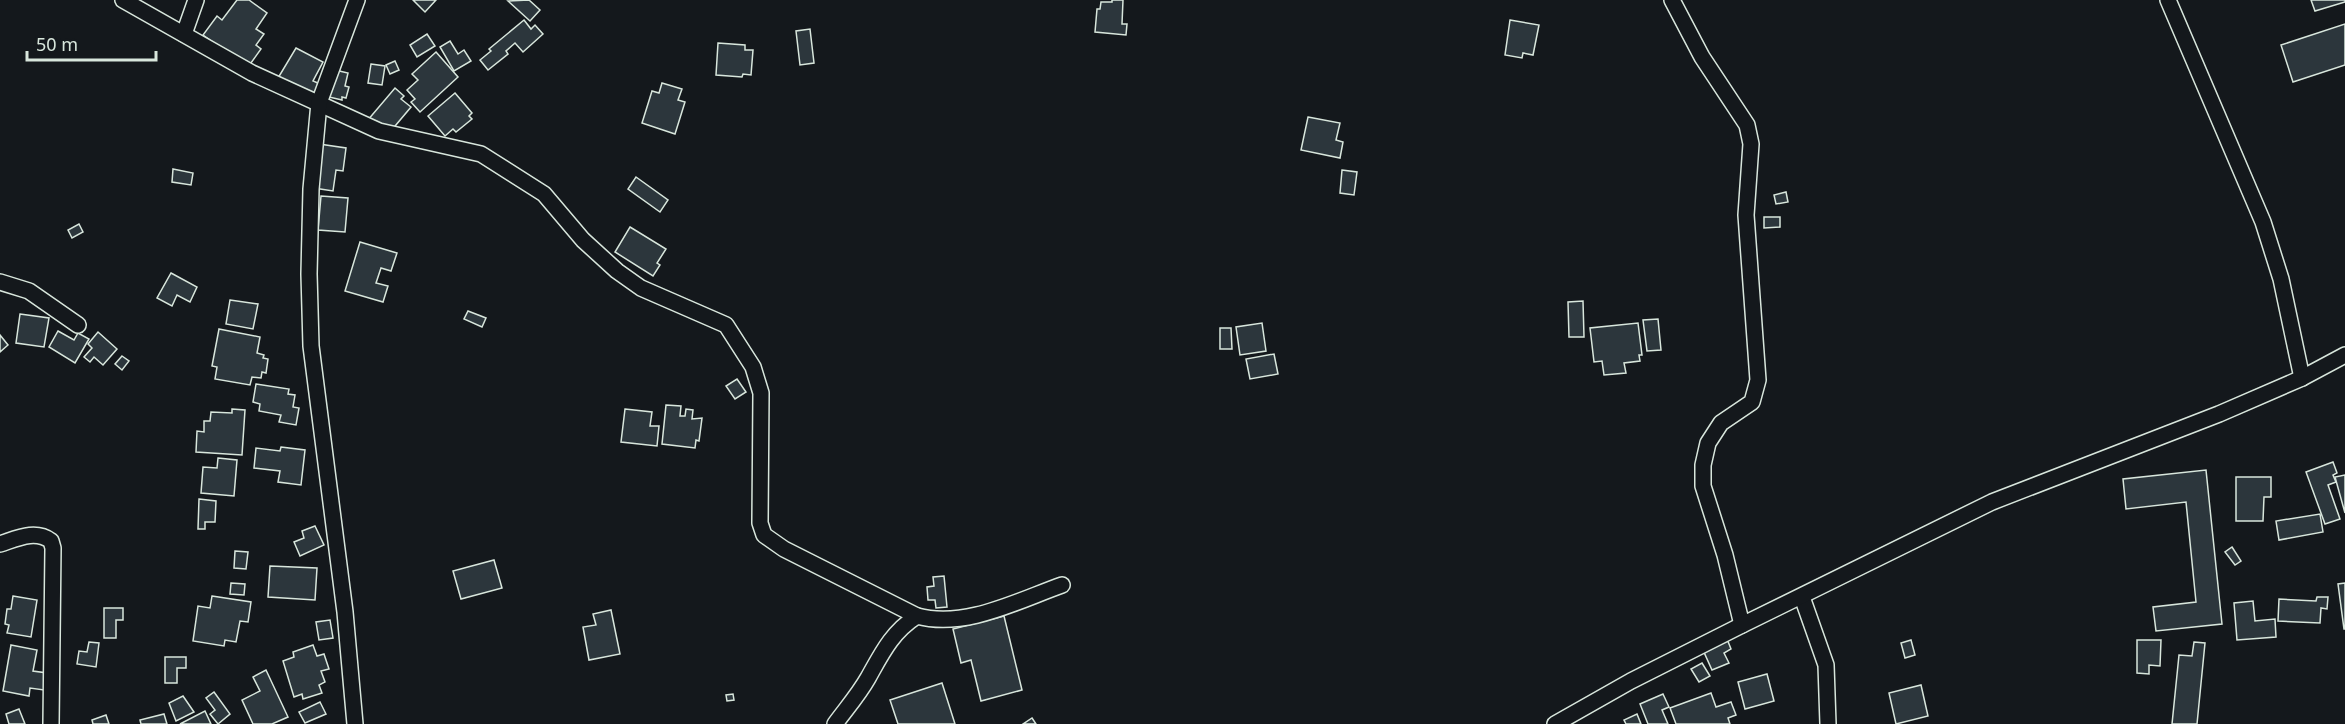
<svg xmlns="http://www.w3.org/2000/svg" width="2345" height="724" viewBox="0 0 2345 724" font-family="'Noto Sans',sans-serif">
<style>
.building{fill:#2c363c;stroke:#d8e6dc;stroke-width:1.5}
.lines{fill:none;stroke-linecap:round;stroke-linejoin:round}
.minor-casing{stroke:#d8e6dc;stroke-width:18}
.minor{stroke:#14181c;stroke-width:15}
</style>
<rect width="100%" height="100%" fill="#14181c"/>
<g class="building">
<polygon points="237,0 249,0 267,13 256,29 264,34 256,45 261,49 248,67 203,35 217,16 222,20"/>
<polygon points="413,0 436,0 425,12"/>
<polygon points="529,0 540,10 530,21 508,1"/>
<polygon points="1112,0 1123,0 1122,24 1127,24 1126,35 1095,32 1097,9 1100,9 1101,2 1112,2"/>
<polygon points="2311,0 2345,0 2345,2 2315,11"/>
<polygon points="524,20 531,29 535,25 543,34 523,52 515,43 506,51 508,54 488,70 480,60 491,51 489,49"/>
<polygon points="1510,20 1539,25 1533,55 1523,53 1522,58 1505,55"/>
<polygon points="2345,24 2345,65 2293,82 2281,45"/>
<polygon points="810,29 814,63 800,65 796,31"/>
<polygon points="427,34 435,46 417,57 410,45"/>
<polygon points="450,41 458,54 464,50 471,61 454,71 440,47"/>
<polygon points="718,43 745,45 745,50 753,50 751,75 743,74 742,77 716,75"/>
<polygon points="296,48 323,62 313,81 320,84 314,96 278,78"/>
<polygon points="436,52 458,77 420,112 411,102 415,99 407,90 418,80 412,74"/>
<polygon points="395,61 399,70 390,74 386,65"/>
<polygon points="371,64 385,66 382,85 368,83"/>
<polygon points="335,70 348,73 345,86 349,87 346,98 342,97 342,100 329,97"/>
<polygon points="662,83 682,89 678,100 685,102 675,134 642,123 652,91 659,93"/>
<polygon points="395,88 404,96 401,99 411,107 390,132 367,121"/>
<polygon points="455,93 472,113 469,116 472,119 456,132 453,129 445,136 428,116"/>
<polygon points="1308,117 1340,123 1336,140 1343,142 1340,158 1301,150"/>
<polygon points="319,144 346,148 343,171 336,170 333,191 314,188"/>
<polygon points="173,169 193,173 191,185 172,182"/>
<polygon points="1342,170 1357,172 1354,195 1340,193"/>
<polygon points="636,177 668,200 660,212 628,189"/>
<polygon points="1786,192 1788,202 1776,204 1774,195"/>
<polygon points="321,196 348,198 345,232 318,230"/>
<polygon points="1764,217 1780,217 1780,227 1764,228"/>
<polygon points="79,224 83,232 72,238 68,230"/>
<polygon points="630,227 666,249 657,263 660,265 653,276 615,252"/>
<polygon points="360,242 397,253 391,271 381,268 376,283 388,286 383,302 345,291"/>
<polygon points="171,273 197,287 190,302 177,295 172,306 157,298"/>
<polygon points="230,300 258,304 253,329 226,324"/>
<polygon points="1583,301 1584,337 1569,337 1568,302"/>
<polygon points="468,311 486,318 482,327 464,319"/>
<polygon points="20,314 49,318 44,347 16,343"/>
<polygon points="1658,319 1661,350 1647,351 1643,320"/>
<polygon points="1262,323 1266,351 1240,355 1236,327"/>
<polygon points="1638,323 1642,355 1639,355 1640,361 1624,363 1626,373 1604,375 1602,361 1594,362 1590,328"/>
<polygon points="1220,328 1231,328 1232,349 1220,349"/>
<polygon points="219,329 260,337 257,353 264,355 263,358 268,359 266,373 262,372 261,378 252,377 250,385 215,379 217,367 212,366"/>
<polygon points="58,331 74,340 78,333 89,339 75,363 49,347"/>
<polygon points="98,332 117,349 103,365 94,357 90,362 84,357 92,348 88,344"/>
<polygon points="0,335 8,345 0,352"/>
<polygon points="1274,354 1278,374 1250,379 1246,359"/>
<polygon points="122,356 129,361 122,370 115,364"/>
<polygon points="737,379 746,392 735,399 726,386"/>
<polygon points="256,384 289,389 288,394 295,395 293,407 299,408 296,425 279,422 281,415 259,411 260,404 253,402"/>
<polygon points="666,405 681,406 680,416 685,416 686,409 693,410 692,419 702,418 699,441 696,440 695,448 662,444"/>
<polygon points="232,409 245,410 242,455 196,452 197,431 204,432 204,421 210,421 211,412 232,413"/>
<polygon points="625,409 652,412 650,426 659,426 657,446 621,442"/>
<polygon points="281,447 305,450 301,485 278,482 280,471 254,468 256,448 280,451"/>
<polygon points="218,458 237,460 234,496 201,493 203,467 217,468"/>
<polygon points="2333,462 2337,473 2333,475 2336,482 2328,485 2340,519 2325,524 2306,472"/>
<polygon points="2206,470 2222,624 2156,631 2153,607 2196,602 2186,502 2126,509 2123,479"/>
<polygon points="2345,475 2345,513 2335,477"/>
<polygon points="2236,477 2271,477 2271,497 2264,497 2263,521 2236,521"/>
<polygon points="199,499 216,501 215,522 205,522 205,529 198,529"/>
<polygon points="2320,514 2323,532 2279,540 2276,521"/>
<polygon points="315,526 324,545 300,556 294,542 304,538 302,531"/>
<polygon points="2232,547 2241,561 2235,565 2225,552"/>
<polygon points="235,551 248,552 246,569 234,568"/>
<polygon points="494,560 502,588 461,599 453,571"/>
<polygon points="270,566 317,568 315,600 268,597"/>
<polygon points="944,576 947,607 936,608 935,600 928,600 927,587 934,586 933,577"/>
<polygon points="231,583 245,584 244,595 230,594"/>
<polygon points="2345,583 2345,629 2344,629 2338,584"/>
<polygon points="13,596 37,600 31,637 7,633 9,625 5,624 7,609 11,609"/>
<polygon points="212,596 251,602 248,622 240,621 236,642 225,640 224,646 193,641 198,606 210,608"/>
<polygon points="2317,597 2328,597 2327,609 2321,608 2320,623 2278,621 2279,599 2316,601"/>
<polygon points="2253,601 2255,621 2275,619 2276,637 2237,640 2234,603"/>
<polygon points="104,608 123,608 123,620 116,620 116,638 104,638"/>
<polygon points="611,610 620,654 589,660 583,627 596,625 593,614"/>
<polygon points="1004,616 1022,690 981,701 971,660 961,663 953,629"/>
<polygon points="330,620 333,638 319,640 316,622"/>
<polygon points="1727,639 1731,649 1724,653 1729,663 1712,670 1703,650"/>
<polygon points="1911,640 1915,655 1905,658 1901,643"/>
<polygon points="2137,640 2161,640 2160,666 2149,665 2149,674 2137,673"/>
<polygon points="89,642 99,643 96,667 77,664 79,651 87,652"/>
<polygon points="2194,642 2205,643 2197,724 2172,724 2179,655 2192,656"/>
<polygon points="11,645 37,650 33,671 47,673 44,690 30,688 29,696 3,691"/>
<polygon points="313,645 317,656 324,654 329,669 321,671 325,682 319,685 322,693 303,699 302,694 294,697 283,661 294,657 293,652"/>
<polygon points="165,657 186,657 186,668 177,668 177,683 165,683"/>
<polygon points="1702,663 1710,676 1699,682 1691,669"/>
<polygon points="266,670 288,717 272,724 253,724 242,700 260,691 253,677"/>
<polygon points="1767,674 1774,701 1745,709 1738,682"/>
<polygon points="942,683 955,724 898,724 890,700"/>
<polygon points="1921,685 1928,716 1896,724 1889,693"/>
<polygon points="214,692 230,714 218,724 210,714 215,710 206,698"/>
<polygon points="1711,693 1716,707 1731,702 1736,715 1728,718 1730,724 1676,724 1670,708"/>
<polygon points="733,694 734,700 727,701 726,695"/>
<polygon points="1663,694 1669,707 1662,710 1668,724 1648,724 1640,704"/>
<polygon points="183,696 194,712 176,721 169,703"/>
<polygon points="320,702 326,714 305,723 299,712"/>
<polygon points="19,709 25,724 9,724 6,714"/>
<polygon points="205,711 211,724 180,724"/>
<polygon points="164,714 167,724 141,724 140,720"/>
<polygon points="1637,714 1641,724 1626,724 1624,720"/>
<polygon points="106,715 109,724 93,724 92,720"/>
<polygon points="1032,718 1036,724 1023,724"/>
</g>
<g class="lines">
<defs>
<g id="minor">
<polyline points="123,0 252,73 379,131 481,154 544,194 583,240 617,271 641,288 726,325 753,367 761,393 760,523 764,535 784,549 917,616"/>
<polyline points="1672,0 1702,57 1747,125 1751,144 1746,215 1758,380 1752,402 1721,423 1708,443 1703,465 1703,486 1725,555 1742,625"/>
<polyline points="2168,0 2263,222 2281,279 2302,378"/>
<polyline points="184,34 196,0"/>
<polyline points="0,282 29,291 78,325"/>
<path d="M0,544C16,539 35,529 51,541L53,548L51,724"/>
<polyline points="1802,597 1826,665 1828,724"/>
<polyline points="355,724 345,612 311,346 309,274 311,189 319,103 357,0"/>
<path d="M835,724C846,709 859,694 868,678C882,653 892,632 917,616C965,629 1017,601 1062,585"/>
<polyline points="1555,724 1631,681 1742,625 1992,502 2219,414 2302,378 2345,355"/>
</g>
</defs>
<use href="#minor" class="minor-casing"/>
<use href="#minor" class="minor"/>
</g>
<path d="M27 51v9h129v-9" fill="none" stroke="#d8e6dc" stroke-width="3"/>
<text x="36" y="51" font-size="18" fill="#d8e6dc" stroke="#14181c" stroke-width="4.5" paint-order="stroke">50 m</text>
</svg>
